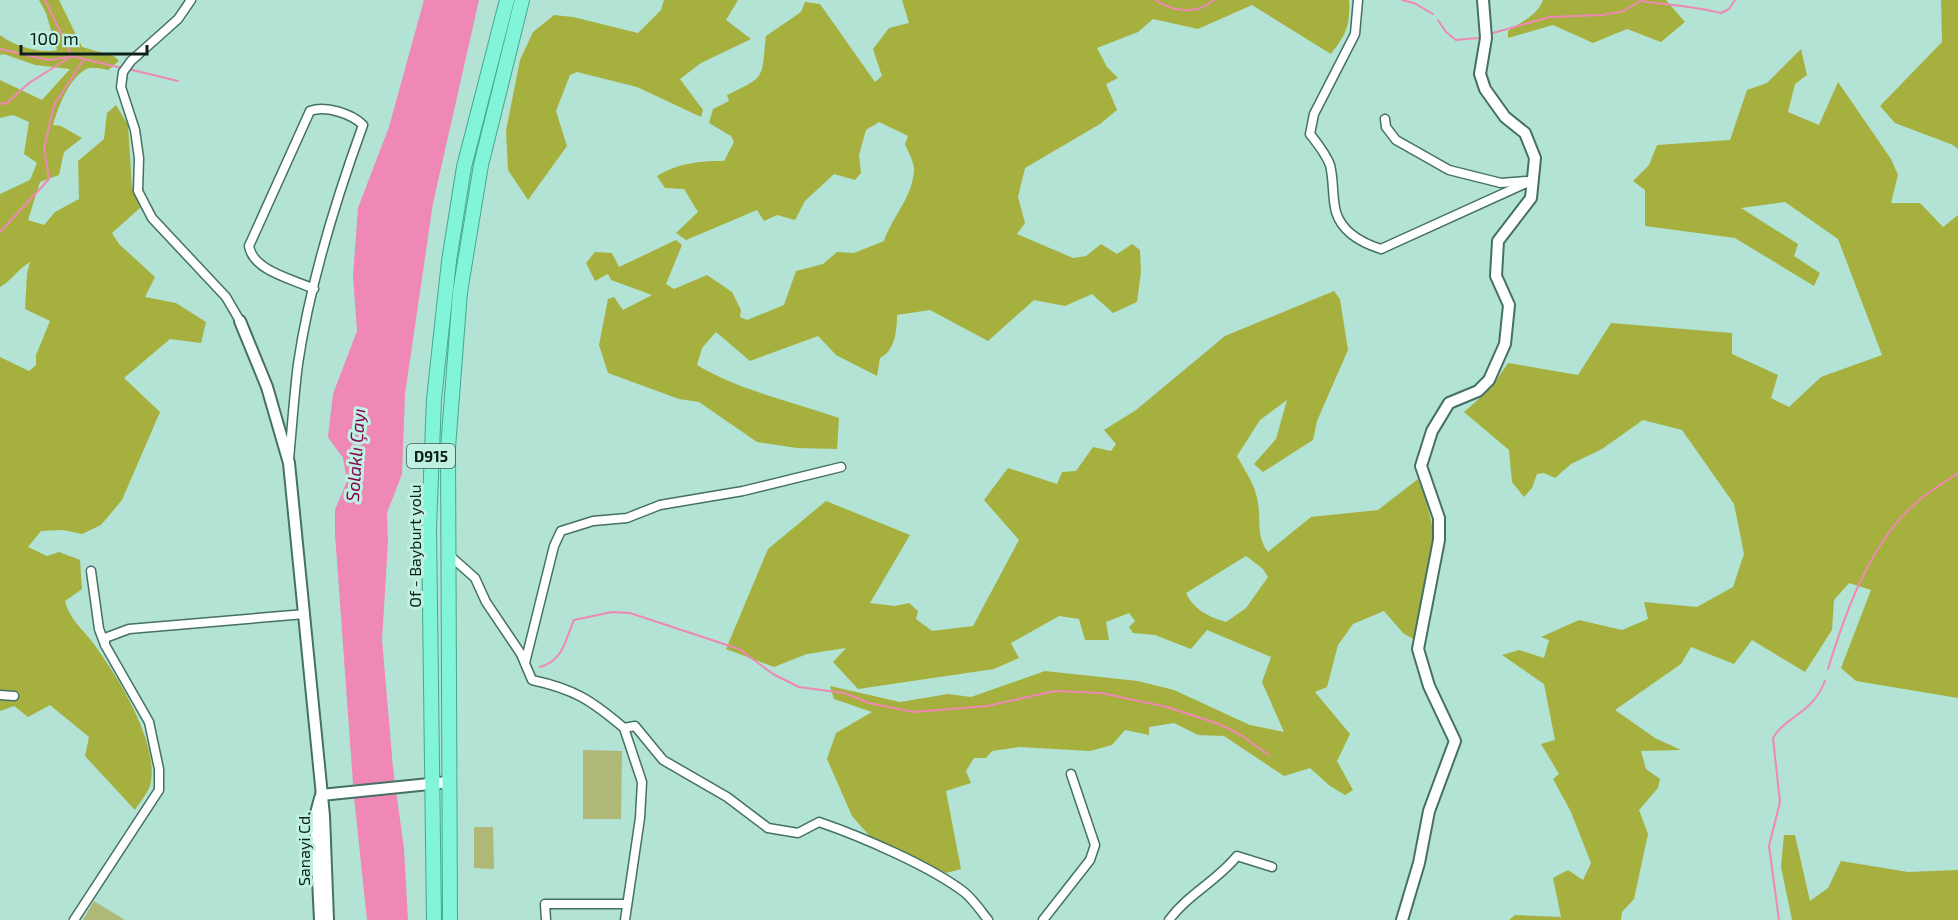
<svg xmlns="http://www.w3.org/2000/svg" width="1958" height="920" viewBox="0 0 1958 920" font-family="'Exo 2',sans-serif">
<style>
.green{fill:#b0b878}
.forest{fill:#a6b03f;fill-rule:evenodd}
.water{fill:#ef88b4}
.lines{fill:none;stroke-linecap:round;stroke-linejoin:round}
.stream{stroke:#ef88b4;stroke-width:2}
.minor-casing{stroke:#447164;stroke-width:11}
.tertiary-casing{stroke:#447164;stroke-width:14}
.trunk-casing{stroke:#45a88f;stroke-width:16}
.minor{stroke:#fff;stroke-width:8}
.tertiary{stroke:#fff;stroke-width:10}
.trunk{stroke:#82f4d8;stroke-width:14}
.labels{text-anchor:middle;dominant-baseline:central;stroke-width:6;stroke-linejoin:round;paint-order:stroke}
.shield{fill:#bff0e1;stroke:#425e56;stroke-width:1.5}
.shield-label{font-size:15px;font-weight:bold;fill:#0d201b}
.street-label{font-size:16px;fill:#0d201b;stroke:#bff0e1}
.water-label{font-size:18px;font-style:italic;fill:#860551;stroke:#bff0e1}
</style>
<rect width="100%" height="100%" fill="#b2e3d4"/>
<g class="green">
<polygon points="583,750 622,751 621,819 583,819"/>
<polygon points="474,827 493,827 494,869 474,868"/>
<polygon points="94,901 125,920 83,920"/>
</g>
<g class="forest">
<path d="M39,0H59L82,47L114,56L119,61L108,70C103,69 94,67 89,68C70,75 58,107 53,125L61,126L82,138L64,152L59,175L40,182L28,220L44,225L55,212L79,199L78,161L104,139L107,113L116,105L128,125L132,187L141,207L112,233L119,244L155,277L145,297L176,303L206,322L201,343L170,339L124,378L160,412L122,500L101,525L82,534L63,530L41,531L28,547L47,556L59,552L80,560L82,589L65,601C70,620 82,628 93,643C117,675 161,745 150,786C147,794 139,803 135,810L85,756L89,737L50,705L28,717L14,706L0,711V357L29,371L36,365V355L50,321L25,309L27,273L30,262C17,270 11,281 0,287V194L30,180L37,163L24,154L29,122L13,115L0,118V80L42,100L70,69L35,65L4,54L0,55V35C13,46 41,54 57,50L46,13Z"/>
<polygon points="664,0 738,0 726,20 751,39 701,63 680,79 703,110 701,117 637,87 577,72 570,75 556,111 567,146 528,200 508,170 506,131 520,60 533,32 554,15 573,17 638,33 661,10"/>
<path d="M902,0H1349C1350,26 1347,33 1331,54L1252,5L1198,29L1153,19L1138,32L1097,48L1107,67L1118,78L1106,84L1117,110L1100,124L1025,168L1018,197L1025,223L1017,234L1073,258L1086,256L1101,244L1117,254L1132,244L1140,250L1141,272L1137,302L1113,313L1092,294L1065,306L1034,300L988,341L930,310L897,315C897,330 895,351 880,358L877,376L836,355L818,336L750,361L716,332L702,348L697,365C739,390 792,402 839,418L837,449L797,448L757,442L699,402L679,399L608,373L599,345L608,299L614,297L623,310L652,295L611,280L608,274L595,281L586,263L595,252L612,253L619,267L676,240L682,245L666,284L674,289L707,275L732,292L741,310L740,317L747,320L784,305L796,271L823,264L837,252L854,253L884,241C892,217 912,198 914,171C915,163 908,152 905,144L908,136L879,122L866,130L859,155L861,173L855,180L834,174L805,201L795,220L777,215L764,221L757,210L686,240L676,233L698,212L684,189L665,188L657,176C678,163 699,161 724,161L734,142L731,136L709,123L713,109L729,101L727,95C767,76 761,79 766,36L801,12L805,2L820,4L875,82L882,76L873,49L889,28L909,23Z"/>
<path d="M1543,0H1666L1685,22L1661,42L1627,29L1593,43L1553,25L1508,38V31C1520,23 1539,14 1543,0Z"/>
<polygon points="1941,0 1958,0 1958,149 1953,145 1895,123 1880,106 1942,42"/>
<polygon points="1801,49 1807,75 1795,84 1788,112 1819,125 1838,82 1891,159 1898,175 1891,203 1920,203 1943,227 1958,215 1958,698 1856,681 1841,668 1871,590 1849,583 1834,600 1832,630 1805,672 1752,640 1734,664 1691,647 1681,664 1615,710 1655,738 1681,750 1641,751 1646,769 1660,779 1658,788 1639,810 1648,834 1634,899 1622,912 1621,920 1509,920 1515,915 1561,917 1553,878 1568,870 1583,880 1591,863 1571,812 1553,779 1559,774 1541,744 1555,740 1544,684 1502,655 1519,650 1544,658 1549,640 1541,637 1579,620 1622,630 1648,619 1644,602 1697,607 1733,587 1744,554 1734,504 1682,430 1643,420 1602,449 1571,464 1555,478 1544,473 1537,474 1532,488 1524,497 1512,482 1509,450 1464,412 1491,388 1508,363 1578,375 1611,323 1732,333 1732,354 1778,375 1771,398 1789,407 1821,377 1882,355 1838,239 1785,202 1741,208 1798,244 1794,256 1820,273 1814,286 1735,238 1645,226 1645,190 1633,181 1649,165 1657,145 1730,140 1747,90 1767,83"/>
<path d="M1334,291L1340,299L1348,350L1317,421L1313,440L1263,472L1254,464L1276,439L1287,400L1260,420L1237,456C1245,471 1256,486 1258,503C1261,522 1256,536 1268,552L1311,517L1378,510L1418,479C1426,500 1433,521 1434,543C1435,570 1421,613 1413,639L1403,633L1384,611L1353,624L1338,645L1327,687L1315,692L1350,734L1337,761L1353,790L1345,795L1330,786L1310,768L1284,776L1224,736L1198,735L1174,723L1149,727V735L1125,730L1112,745L1090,751L1020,747L992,751L986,758H974L966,771L971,783L946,791L961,869L946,873L874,841L852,816L827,759L836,733L872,712L834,699L830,686L900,702L948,694L971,697L1045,671L1138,681L1174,690L1250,725L1284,732L1262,682L1271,657L1207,630L1191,649L1155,635L1133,633L1129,627L1135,621L1129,613L1106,622L1109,640H1085L1079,619L1059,616L1011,643L1019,658L994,669L858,689L833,662L846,648L807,654L774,667L726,649L768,549L826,501L910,535L870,603L895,606L909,603L918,611L916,619L932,631L973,626L1019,540L984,500L1008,468L1057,484L1062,472L1076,471L1093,447L1111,451L1116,444L1104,430L1136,410L1225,336ZM1246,556L1263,569L1268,577L1246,608L1226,622C1209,617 1194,610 1186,593Z"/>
<polygon points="1784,835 1795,835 1810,901 1828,888 1841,861 1908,872 1958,870 1958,920 1792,920 1781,867"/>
</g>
<polygon class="water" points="424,0 479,0 433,203 405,394 402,474 387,513 388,542 382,640 393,768 404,849 408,920 367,920 354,797 335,534 335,510 347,481 343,458 328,437 333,394 357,331 353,276 358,208 389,127"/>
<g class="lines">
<g class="stream">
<polyline points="45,0 72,56 122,68"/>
<path d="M1155,0C1174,12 1196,15 1214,0"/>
<polyline points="1402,0 1414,3 1433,14"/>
<polyline points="1438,20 1446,32 1456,40 1478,38"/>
<path d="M1493,33L1550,17L1602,15L1624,11L1640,1C1668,5 1694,6 1721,13L1729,9L1735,0"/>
<polyline points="0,49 48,60 69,57"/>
<polyline points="128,69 178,81"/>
<polyline points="0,104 7,103 29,83 72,56"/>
<polyline points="0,232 49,179 44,148 54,105 84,59"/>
<path d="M540,667C564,660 565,640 574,620L612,612L630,613L739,649L773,674L799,687L844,693L869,703L914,712L987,706L1055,691L1101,693L1167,707L1219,724L1239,734L1269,755"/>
<path d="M1828,669C1843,620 1862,566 1894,526C1911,503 1935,488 1958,473"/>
<path d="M1779,920L1769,846L1780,802L1773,738C1786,716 1812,714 1825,681"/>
</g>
<defs>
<g id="minor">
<polyline points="191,0 178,19 131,61 123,72 121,87 135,130 139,158 138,191 152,218 226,297 240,321"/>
<path d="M1358,0L1355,34L1314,114L1310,134C1317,143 1326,154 1330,165C1334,180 1332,198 1336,212C1342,232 1362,243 1381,249L1533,180"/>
<polyline points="1385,119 1386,127 1396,140 1449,170 1501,183 1526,181"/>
<path d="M289,459C292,428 294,395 298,364C310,282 335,202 363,125C352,114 326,105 310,111L249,246C253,271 293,279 314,289"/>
<path d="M448,554L475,578L486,602L521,654L532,680C574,689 591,700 624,728L635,726L663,760L727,797L768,828L798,833L819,822C860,836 930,866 964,892C973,899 981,911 988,920"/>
<polyline points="91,571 99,629 105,645"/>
<polyline points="525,663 554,546 561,531 593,521 627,518 660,505 743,491 841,467"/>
<polyline points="0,695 14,696"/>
<polyline points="624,728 642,782 640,818 625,920"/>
<polyline points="74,920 159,790 159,769 149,722 105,645 105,638 129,629 305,614"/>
<polyline points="546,920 545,904 627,904"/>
<polyline points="1043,920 1090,860 1095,845 1071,774"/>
<path d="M1169,920C1188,894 1217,881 1237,856L1272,867"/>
</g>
<g id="tertiary">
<polyline points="240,321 267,387 289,463 324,816 328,920"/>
<polyline points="321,795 449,782"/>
<polyline points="320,798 315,817 320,920"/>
<polyline points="1402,920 1419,863 1429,811 1455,741 1429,686 1418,649 1439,540 1439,518 1421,466 1432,431 1449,403 1478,391 1489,380 1505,344 1509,305 1496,276 1498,241 1531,198 1535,158 1525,133 1505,117 1485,89 1480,74 1486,38 1483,0"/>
</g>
<g id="trunk">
<polyline points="434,920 429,527 434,399 449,261 464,167 507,0"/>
<polyline points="450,920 448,448 460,292 481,165 522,0"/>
</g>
</defs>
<use href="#minor" class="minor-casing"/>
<use href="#tertiary" class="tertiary-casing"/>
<use href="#trunk" class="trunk-casing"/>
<use href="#minor" class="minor"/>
<use href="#tertiary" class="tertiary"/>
<use href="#trunk" class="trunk"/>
</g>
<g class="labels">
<rect class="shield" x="407" y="444" width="48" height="24" rx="4.5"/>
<g class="shield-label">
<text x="431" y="456">D915</text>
</g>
<g class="street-label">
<text transform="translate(414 546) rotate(-90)">Of - Bayburt yolu</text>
<text transform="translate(303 849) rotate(-90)">Sanayi Cd.</text>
</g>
<g class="water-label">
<text transform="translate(355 455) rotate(-86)">Solaklı Çayı</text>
</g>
</g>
<path d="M21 45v9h126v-9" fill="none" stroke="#0d201b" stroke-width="3"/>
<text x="30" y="45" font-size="18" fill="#0d201b" stroke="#bff0e1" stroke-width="4.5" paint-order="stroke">100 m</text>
</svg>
